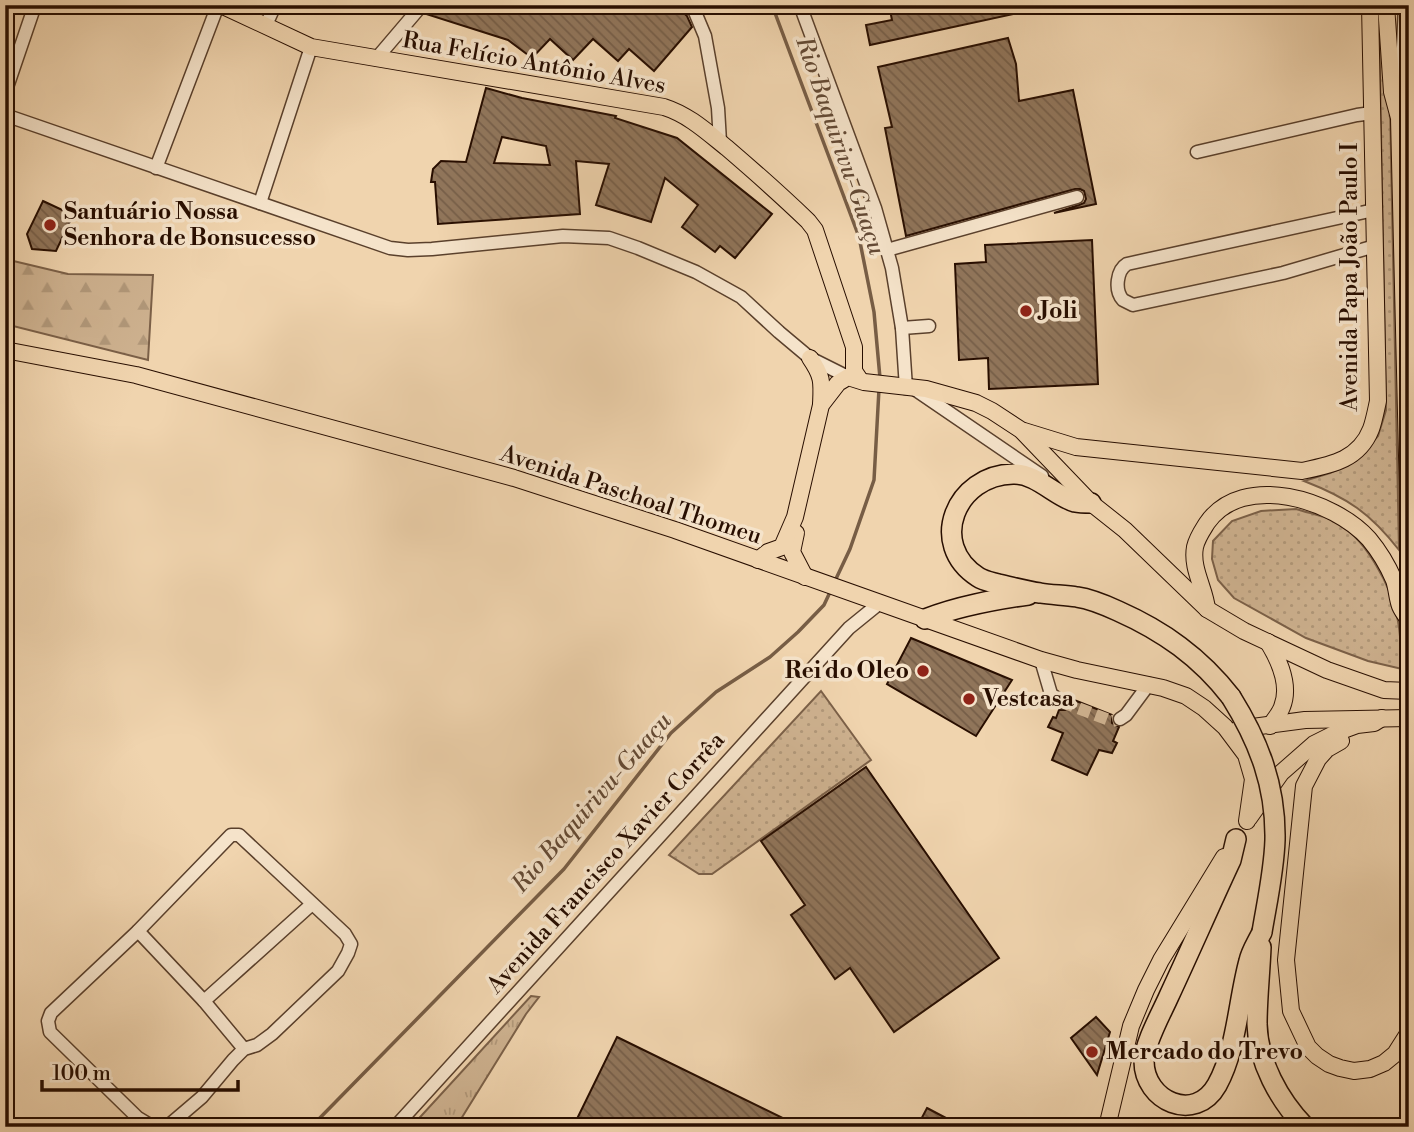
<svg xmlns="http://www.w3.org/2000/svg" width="1414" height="1132" viewBox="0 0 1414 1132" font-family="'Libre Bodoni',serif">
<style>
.grass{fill:url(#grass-dots);stroke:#7b6048;stroke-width:2}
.forest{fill:url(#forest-firs);stroke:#7b6048;stroke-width:2}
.park{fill:url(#park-tufts);stroke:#7b6048;stroke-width:2}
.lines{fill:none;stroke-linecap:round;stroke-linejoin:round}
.stream{stroke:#775d45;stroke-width:3.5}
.building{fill:url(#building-back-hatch);stroke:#280e00;stroke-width:2;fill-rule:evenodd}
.minor-tunnel{stroke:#d2b694;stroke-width:12;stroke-dasharray:12 6;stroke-linecap:butt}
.minor-casing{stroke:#5a402c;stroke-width:15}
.major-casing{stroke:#280e00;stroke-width:18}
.highway-casing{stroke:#280e00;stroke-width:22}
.minor{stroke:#f5e3ca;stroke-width:12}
.major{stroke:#f0d4ae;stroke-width:16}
.highway{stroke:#f0d4ae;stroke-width:19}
.highway-bridge-casing{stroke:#280e00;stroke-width:22;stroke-linecap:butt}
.highway-bridge{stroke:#f0d4ae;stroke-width:19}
.poi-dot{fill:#8f2418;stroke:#f5e3ca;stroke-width:2.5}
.labels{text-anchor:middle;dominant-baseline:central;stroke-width:7;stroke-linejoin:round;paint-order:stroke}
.street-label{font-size:23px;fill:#280e00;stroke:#f5e3ca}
.poi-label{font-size:23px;font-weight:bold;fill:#280e00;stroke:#f5e3ca;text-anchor:start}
.water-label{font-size:24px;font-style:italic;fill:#634934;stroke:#f5e3ca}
</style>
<defs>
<pattern id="grass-dots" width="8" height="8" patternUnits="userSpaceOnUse" patternTransform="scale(1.75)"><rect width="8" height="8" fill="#ceb290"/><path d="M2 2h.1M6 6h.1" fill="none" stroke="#b1987a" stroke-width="1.8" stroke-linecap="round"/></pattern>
<pattern id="forest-firs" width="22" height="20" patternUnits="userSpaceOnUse" patternTransform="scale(1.75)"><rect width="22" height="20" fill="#ceb290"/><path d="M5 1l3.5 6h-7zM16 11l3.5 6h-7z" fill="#b1987a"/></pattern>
<pattern id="park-tufts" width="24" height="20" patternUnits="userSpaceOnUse" patternTransform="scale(1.75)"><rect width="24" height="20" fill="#ceb290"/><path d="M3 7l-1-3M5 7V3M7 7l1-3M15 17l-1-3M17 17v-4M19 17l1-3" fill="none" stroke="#b1987a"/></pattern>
<pattern id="building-back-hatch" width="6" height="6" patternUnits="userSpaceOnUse" patternTransform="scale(1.75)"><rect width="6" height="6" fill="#90755a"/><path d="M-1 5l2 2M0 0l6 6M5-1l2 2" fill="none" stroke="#765e48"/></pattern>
</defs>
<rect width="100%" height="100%" fill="#f0d4ae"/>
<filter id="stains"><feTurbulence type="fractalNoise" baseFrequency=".00286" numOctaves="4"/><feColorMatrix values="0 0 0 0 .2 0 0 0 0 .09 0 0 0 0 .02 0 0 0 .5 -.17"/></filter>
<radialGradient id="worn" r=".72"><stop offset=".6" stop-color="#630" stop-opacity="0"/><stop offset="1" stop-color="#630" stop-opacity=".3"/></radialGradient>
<g class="grass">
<path d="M1379,21L1389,55L1399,550C1370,513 1348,498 1304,481L1330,473L1356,461L1378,436L1386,410Z"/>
<path d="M1296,509C1308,513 1321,515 1332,520C1365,535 1392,587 1398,621C1401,637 1401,653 1402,669L1368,661L1306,638L1234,598L1218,580L1212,559L1213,541L1232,521L1261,511Z"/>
<polygon points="821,691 871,760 712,874 699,874 669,855"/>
</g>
<polygon class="forest" points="5,259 68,274 153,275 148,360 5,324"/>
<polygon class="park" points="531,996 539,997 526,1014 456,1127 411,1127"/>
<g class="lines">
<g class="stream">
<polyline points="772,5 859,237 874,312 880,378"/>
<polyline points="834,583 850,549 874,480 879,389"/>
<polyline points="311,1127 564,869 671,733 716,692 770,657 798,632 824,605 831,590"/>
</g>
</g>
<g class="building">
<polygon points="431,5 675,5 687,16 692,27 654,71 629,49 618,61 593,39 573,60 550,39 532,58 508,40 426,14"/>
<polygon points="889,5 1032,5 1032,10 870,45 866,25 892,20"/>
<polygon points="1008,38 1016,64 1019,101 1073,90 1096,204 1054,213 1079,205 1084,203 1086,199 1084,191 1080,189 1075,189 906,236 885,128 892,127 878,67"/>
<path d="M486,88L522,98L616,116L615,118L677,138L772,214L735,258L720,246L715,252L682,227L698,205L665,178L651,222L596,205L609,164L576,161L580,214L438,224L435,182H431L433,169L441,161L466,162ZM502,137L546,146L550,165L494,163Z"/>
<polygon points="43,201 73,215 56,251 32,249 27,234"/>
<polygon points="1092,240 1098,384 989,389 988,358 959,360 955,264 986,262 985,245"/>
<polygon points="911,638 1012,680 976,736 887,684"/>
<polygon points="1069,698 1112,715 1112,723 1119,727 1113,741 1117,743 1112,753 1099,750 1087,775 1052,760 1063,733 1048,727 1053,717 1056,718 1059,710 1065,710 1069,707 1071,702"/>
<polygon points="866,767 999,958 894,1032 850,968 835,979 791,915 805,905 761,841"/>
<polygon points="1096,1017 1110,1032 1097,1075 1071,1038"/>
<polygon points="617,1037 801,1127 573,1127"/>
<polygon points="927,1108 963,1127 917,1127"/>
</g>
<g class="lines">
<polyline class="minor-tunnel" points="1062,702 1112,721 1120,719"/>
<defs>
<g id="minor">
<polyline points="692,5 705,36 718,108 720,142"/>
<polyline points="800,5 875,208 892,268 902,328 906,388"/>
<polyline points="266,25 275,5"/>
<polyline points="376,59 422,5"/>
<polyline points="5,93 35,5"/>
<polyline points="1400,110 1405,5"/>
<polyline points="5,115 390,248 408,250 432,249 563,236 609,238 638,248 696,272 741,297 779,332 810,358 848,377"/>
<polyline points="1197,152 1357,115 1372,113"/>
<polyline points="156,168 218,5"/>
<polyline points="260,203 311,47"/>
<path d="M1374,210L1127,264C1117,270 1114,290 1123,300C1125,301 1131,304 1133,305L1283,273L1375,246"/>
<polyline points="887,250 1077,197"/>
<polyline points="902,328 929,326"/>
<polyline points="913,388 1042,476"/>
<polyline points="1041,660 1051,694 1062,702"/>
<polyline points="1120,719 1126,715 1149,684"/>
<polyline points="138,931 204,1001 244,1049"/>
<polyline points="204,1001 312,904"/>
<polyline points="153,1127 138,1118 50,1032 48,1021 51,1013 138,931 231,835 239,835 345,934 351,944 348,953 338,971 272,1034 257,1045 244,1049 233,1060 202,1097 168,1126 166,1127"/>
<polyline points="395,1127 849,628 881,602"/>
</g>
<g id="major">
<path d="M221,5L311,47L664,107C689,115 707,132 727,148C755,172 782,196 808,221L815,230L854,347V371L860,380"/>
<polyline points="1386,5 1392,92 1399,118 1409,540"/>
<polyline points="5,350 136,375 514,478 675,530 1041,660 1077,670 1163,688 1186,696 1204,708 1225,727 1246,755 1253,779 1247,821"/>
<path d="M810,358C823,377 822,382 821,405"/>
<path d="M1024,431L1076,447L1302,471C1331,465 1359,460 1371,429C1374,421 1376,410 1378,401L1370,5"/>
<polyline points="796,533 792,552 805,577"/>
<polyline points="758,560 768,552 782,547 795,517 821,405 838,383 848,377 864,382 926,389 976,403 992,411 1021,430 1091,503 1125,530 1207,609 1244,631 1327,670 1384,690 1409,691"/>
<path d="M1207,609C1205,588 1191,569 1195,547C1197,538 1202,531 1207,523C1243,471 1334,500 1369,539C1379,551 1388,566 1394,580C1397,589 1397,598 1400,606C1402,611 1406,616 1409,620"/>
<path d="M1268,642C1279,660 1291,685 1282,707C1280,713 1274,720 1270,726"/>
<polyline points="1238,729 1305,720 1409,718"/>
<polyline points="1341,741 1327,749 1318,759 1304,786 1286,960 1291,1011 1308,1047 1317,1056 1329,1064 1340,1068 1354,1071 1370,1069 1384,1063 1395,1054 1409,1032"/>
<polyline points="1249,818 1281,773 1314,744 1338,732 1357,725 1374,723 1382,718"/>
<polyline points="1107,1127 1131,1026 1146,990 1161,960 1224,857"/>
</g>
<g id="highway">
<path d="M1091,503C1086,503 1080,503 1075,502C1056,497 1036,473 1013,474C956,475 927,544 978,577C984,581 991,582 998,584C1012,587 1026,591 1040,593C1052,595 1065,595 1077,597C1091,599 1105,605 1118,611C1163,631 1200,657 1231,697"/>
<path d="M925,619C959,606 992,600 1028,595"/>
<path d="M1236,839L1231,860C1210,905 1190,951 1169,996C1162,1012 1144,1044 1144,1061C1144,1101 1195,1124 1217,1085C1237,1049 1238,1001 1249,961C1251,951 1258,941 1262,932"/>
<path d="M1261,947C1260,973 1257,999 1257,1024C1258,1062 1279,1100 1305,1127"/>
</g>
</defs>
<use href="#minor" class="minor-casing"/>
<use href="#major" class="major-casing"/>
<use href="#highway" class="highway-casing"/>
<use href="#minor" class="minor"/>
<use href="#major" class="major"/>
<use href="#highway" class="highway"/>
<defs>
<path id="highway-bridge" d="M1231,697C1259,742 1276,786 1275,840C1274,871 1267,902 1262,932"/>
</defs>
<use href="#highway-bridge" class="highway-bridge-casing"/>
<use href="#highway-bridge" class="highway-bridge"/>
</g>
<g class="poi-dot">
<circle cx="50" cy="225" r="7"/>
<circle cx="1026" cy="311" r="7"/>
<circle cx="923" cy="671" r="7"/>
<circle cx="969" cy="699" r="7"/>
<circle cx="1092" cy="1052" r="7"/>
</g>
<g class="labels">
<g class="street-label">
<text transform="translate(534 63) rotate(10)">Rua Felício Antônio Alves</text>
<text transform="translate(1350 277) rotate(-90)">Avenida Papa João Paulo I</text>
<text transform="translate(631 495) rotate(18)">Avenida Paschoal Thomeu</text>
<text transform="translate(606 863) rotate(-48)">Avenida Francisco Xavier Corrêa</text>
</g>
<g class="poi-label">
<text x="64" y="212">Santuário Nossa<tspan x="64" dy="26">Senhora de Bonsucesso</tspan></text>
<text x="1040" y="311">Joli</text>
<text x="909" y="671" text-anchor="end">Rei do Oleo</text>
<text x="983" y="699">Vestcasa</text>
<text x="1106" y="1052">Mercado do Trevo</text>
</g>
<g class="water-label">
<text transform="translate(840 146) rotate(71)">Rio Baquirivu-Guaçu</text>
<text transform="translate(592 803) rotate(-49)">Rio Baquirivu-Guaçu</text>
</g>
</g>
<rect width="1414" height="1132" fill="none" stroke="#f0d4ae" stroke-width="28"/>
<rect x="7" y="7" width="1400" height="1118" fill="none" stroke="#280e00" stroke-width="3.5"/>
<rect x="14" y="14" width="1386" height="1104" fill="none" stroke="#280e00" stroke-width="2"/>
<path d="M42 1080v10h196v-10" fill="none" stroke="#280e00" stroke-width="3.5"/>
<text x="52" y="1080" font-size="21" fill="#280e00" stroke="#f5e3ca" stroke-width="5" paint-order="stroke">100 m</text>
<rect width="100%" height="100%" filter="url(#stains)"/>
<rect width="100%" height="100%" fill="url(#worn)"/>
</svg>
